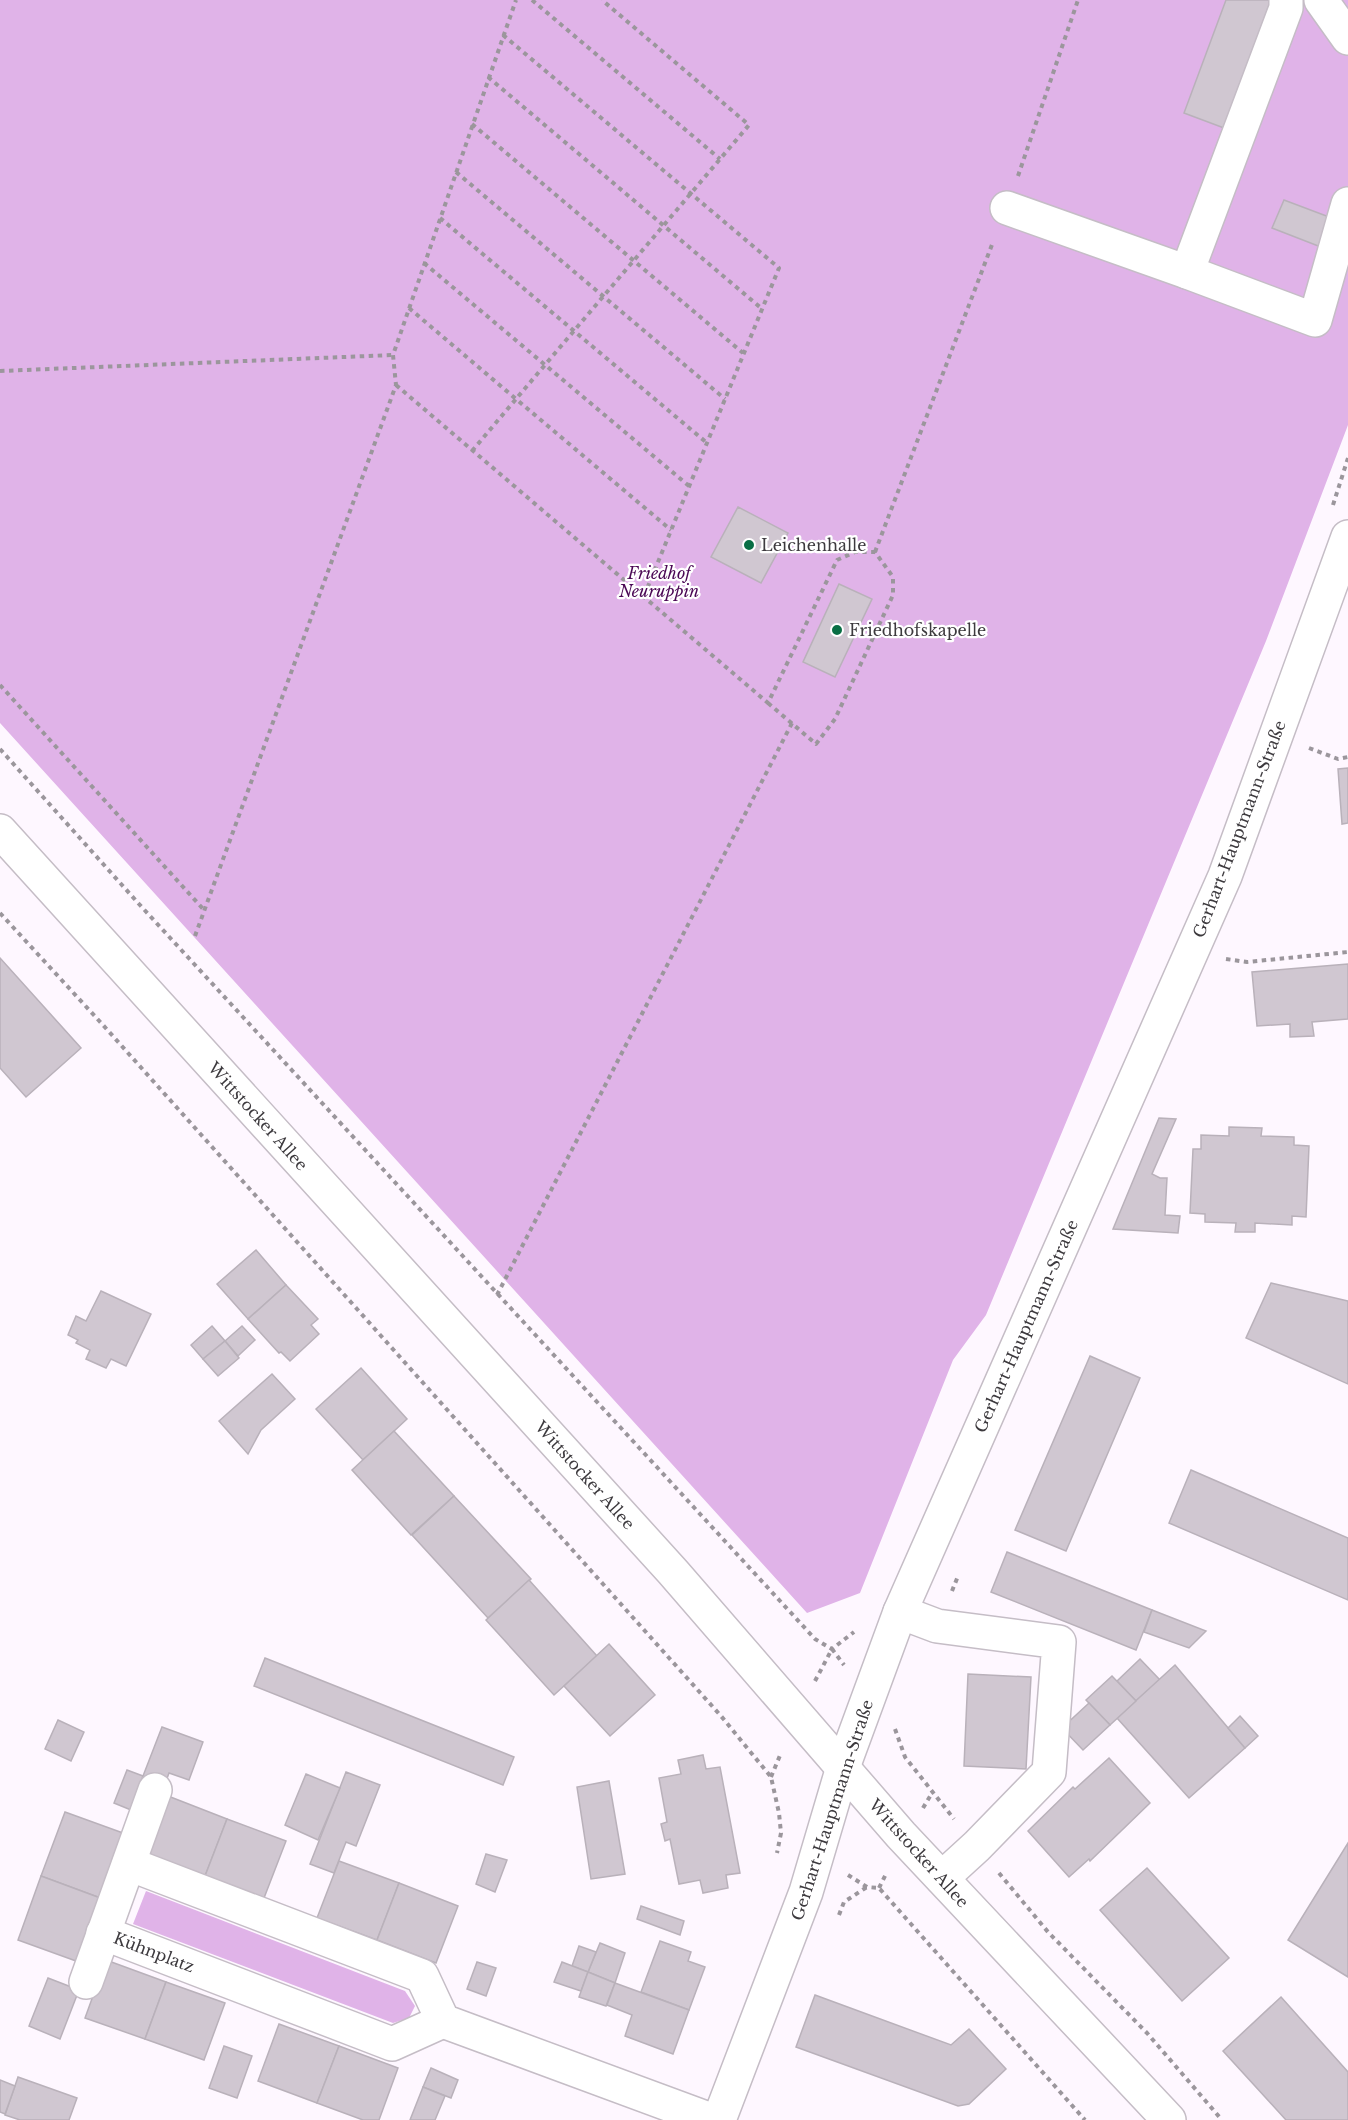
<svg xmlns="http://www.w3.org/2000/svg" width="1348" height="2120" viewBox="0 0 1348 2120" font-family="'Libre Baskerville',serif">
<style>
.green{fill:#e0b3e8}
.building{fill:#d0c7d1;stroke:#b9b1ba;stroke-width:1.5}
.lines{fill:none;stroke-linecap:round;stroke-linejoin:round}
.minor-casing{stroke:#c5bdc6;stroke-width:36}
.major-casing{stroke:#c5bdc6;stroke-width:36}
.path{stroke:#9b969c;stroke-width:4;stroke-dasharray:4.5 4.5;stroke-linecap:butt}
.minor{stroke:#fff;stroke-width:33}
.major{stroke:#fff;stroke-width:33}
.poi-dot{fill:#096e45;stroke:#fff;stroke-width:2}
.labels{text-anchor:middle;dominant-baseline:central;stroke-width:4.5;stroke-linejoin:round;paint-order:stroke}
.poi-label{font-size:16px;fill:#3d3a3e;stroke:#fff;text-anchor:start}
.park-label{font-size:16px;font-style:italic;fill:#4a0754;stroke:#fff}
.street-label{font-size:16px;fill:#3d3a3e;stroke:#fff}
</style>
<rect width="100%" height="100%" fill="#fef7ff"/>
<g class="green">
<polygon points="0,0 1348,0 1348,425 1266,641 986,1315 953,1360 860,1593 807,1613 0,723"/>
<polygon points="146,1891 405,1991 415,2006 409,2018 393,2023 133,1924"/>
</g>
<g class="building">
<polygon points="1226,0 1271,0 1224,128 1184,113"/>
<polygon points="1284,200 1337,220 1326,249 1272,228"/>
<polygon points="738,507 788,533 761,583 711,557"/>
<polygon points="839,584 872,599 835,677 803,662"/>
<polygon points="1348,768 1348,823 1342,824 1338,769"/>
<polygon points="0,958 81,1048 26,1097 0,1068"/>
<polygon points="1348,964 1348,1019 1312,1022 1314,1036 1290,1037 1290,1024 1257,1026 1252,972"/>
<polygon points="1159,1118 1176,1119 1152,1174 1160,1178 1167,1178 1165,1215 1180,1216 1178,1233 1113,1229"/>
<polygon points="1229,1127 1262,1128 1261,1136 1294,1137 1294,1145 1309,1146 1306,1217 1292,1216 1292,1225 1255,1223 1255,1232 1235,1232 1236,1223 1205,1222 1205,1214 1190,1213 1193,1149 1201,1149 1201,1135 1229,1136"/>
<polygon points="256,1250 286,1285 248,1319 217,1284"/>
<polygon points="1271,1283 1348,1301 1348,1384 1246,1338"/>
<polygon points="286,1285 318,1319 311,1325 319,1334 290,1361 281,1352 279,1353 248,1319"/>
<polygon points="101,1291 151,1314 126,1366 111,1359 106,1368 86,1359 90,1350 76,1343 78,1340 68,1335 76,1316 86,1321"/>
<polygon points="212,1326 225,1341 203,1359 191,1345"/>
<polygon points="242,1326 255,1340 238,1356 225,1341"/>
<polygon points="225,1341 239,1358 218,1376 203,1359"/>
<polygon points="1090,1356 1140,1378 1066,1551 1015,1530"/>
<polygon points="361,1368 407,1419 363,1460 316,1409"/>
<polygon points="272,1374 295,1399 261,1430 248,1454 219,1421"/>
<polygon points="394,1431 454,1496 411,1535 352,1470"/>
<polygon points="1191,1470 1348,1538 1348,1600 1169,1523"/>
<polygon points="454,1496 531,1579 488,1618 412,1535"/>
<polygon points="1007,1552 1152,1610 1136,1650 991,1592"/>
<polygon points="529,1580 597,1656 554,1695 486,1620"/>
<polygon points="1152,1610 1206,1631 1189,1648 1144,1632"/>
<polygon points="609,1644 655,1695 610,1736 564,1686"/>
<polygon points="265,1658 514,1757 503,1785 254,1686"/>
<polygon points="1140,1659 1160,1680 1136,1701 1117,1681"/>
<polygon points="1175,1665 1245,1748 1189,1798 1117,1718"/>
<polygon points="968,1674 1031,1677 1026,1769 964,1766"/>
<polygon points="1112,1676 1136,1701 1110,1725 1086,1700"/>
<polygon points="1089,1703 1110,1725 1083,1750 1062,1728"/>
<polygon points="1240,1716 1258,1736 1245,1748 1228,1728"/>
<polygon points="58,1720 84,1732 71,1761 45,1749"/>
<polygon points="162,1727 203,1742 189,1780 169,1773 165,1784 143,1776"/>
<polygon points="703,1755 706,1769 720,1767 740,1873 726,1875 728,1888 703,1893 700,1880 679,1884 670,1839 665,1841 661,1824 667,1822 659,1778 681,1774 678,1760"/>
<polygon points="1109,1758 1150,1803 1090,1861 1089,1859 1069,1877 1028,1831 1073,1787 1075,1789"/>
<polygon points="127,1770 143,1776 131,1810 114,1803"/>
<polygon points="346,1772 380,1785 356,1846 346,1842 334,1873 310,1864"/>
<polygon points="306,1774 340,1788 318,1840 285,1825"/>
<polygon points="609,1781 625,1874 591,1879 577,1787"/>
<polygon points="168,1796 227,1819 205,1876 146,1853"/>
<polygon points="65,1812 123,1833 103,1899 41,1876"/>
<polygon points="227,1819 286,1841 264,1898 205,1876"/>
<polygon points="1348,1843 1348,1977 1288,1940"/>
<polygon points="486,1854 507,1860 495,1892 476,1884"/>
<polygon points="339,1861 399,1883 377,1940 317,1918"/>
<polygon points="1147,1868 1229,1958 1182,2001 1100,1910"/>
<polygon points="41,1876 103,1899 92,1917 76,1961 18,1940"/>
<polygon points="399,1883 458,1906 436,1963 377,1940"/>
<polygon points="641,1906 684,1921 680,1935 637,1919"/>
<polygon points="660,1941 691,1952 688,1961 705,1967 689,2010 641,1992"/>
<polygon points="600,1943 625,1953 615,1983 588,1972"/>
<polygon points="579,1946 596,1952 588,1972 572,1966"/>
<polygon points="106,1960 166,1982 145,2039 85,2018"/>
<polygon points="477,1962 496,1968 486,1996 467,1989"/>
<polygon points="562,1962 588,1972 581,1991 554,1982"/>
<polygon points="588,1972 615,1983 606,2006 579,1997"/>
<polygon points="48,1978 79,1990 60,2039 29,2026"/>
<polygon points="166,1982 225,2003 204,2060 145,2039"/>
<polygon points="615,1983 689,2010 673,2054 625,2036 632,2015 607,2005"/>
<polygon points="815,1995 951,2045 969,2029 1006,2069 969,2104 958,2106 796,2047"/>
<polygon points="1281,1997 1348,2072 1348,2120 1286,2120 1223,2051"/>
<polygon points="279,2024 339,2046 317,2103 258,2081"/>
<polygon points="224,2046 252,2056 237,2098 209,2088"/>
<polygon points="339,2046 398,2068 379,2120 363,2120 317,2103"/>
<polygon points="431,2068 458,2080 451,2098 423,2087"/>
<polygon points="18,2077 77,2098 69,2120 20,2120 5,2115"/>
<polygon points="0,2080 15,2086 5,2114 0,2112"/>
<polygon points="423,2087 445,2096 435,2120 410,2120"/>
</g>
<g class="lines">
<defs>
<g id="minor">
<polyline points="1321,0 1348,38"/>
<polyline points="1007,208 1187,272 1286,8 1286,0"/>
<polyline points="1187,272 1315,320 1348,204"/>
<polyline points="900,1612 937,1626 1059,1642 1049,1772 977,1846 942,1878"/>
<polyline points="129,1864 422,1976 443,2021 711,2120"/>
<polyline points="103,1933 392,2044 443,2021"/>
<polyline points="86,1982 155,1790"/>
</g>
<g id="major">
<polyline points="0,831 673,1572 901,1835 1169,2120"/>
<polyline points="719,2120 806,1892 843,1767 900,1612 1225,876 1348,537"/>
</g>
</defs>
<use href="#minor" class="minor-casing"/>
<use href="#major" class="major-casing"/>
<g class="path">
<polyline points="532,0 720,159"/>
<polyline points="503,35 779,268 644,596"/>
<polyline points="488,77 761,308"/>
<polyline points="472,124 743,353"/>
<polyline points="456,172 725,399"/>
<polyline points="1018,176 1078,0"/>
<polyline points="440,218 707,443"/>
<polyline points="424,263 689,486"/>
<polyline points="409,308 516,399 749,125 602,0"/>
<polyline points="0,371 393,355"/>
<polyline points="396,385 768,703 837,560 855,552 875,552"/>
<polyline points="472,451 516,399 671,530"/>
<polyline points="1333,505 1348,458"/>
<polyline points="875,552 993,242"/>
<polyline points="0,685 204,910"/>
<polyline points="768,703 816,744 835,719 893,595 893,577 875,552"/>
<polyline points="1309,748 1338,759 1348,757"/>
<polyline points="0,749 139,904 815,1639 832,1649 854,1632"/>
<polyline points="0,913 103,1025 721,1716 771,1777 779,1813 781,1833 777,1853"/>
<polyline points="195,936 396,385 393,355 516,0"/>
<polyline points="1226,959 1247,962 1348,952"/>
<polyline points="497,1295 792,723"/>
<polyline points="952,1591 958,1576"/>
<polyline points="815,1681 832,1649 844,1665"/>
<polyline points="895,1729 905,1757 954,1819"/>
<polyline points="771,1777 781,1753"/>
<polyline points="923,1808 932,1793"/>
<polyline points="999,1873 1048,1932 1147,2033 1222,2120"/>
<polyline points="848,1875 867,1887 879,1888 1085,2120"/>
<polyline points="879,1888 887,1872"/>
<polyline points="839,1915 844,1902 867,1887"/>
</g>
<use href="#minor" class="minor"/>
<use href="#major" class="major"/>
</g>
<g class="poi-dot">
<circle cx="749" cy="545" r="6"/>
<circle cx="837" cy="630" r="6"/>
</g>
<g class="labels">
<g class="poi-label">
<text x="761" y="545">Leichenhalle</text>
<text x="849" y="630">Friedhofskapelle</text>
</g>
<g class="park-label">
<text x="659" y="573">Friedhof<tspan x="659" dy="18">Neuruppin</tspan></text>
</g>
<g class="street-label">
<text transform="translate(1239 829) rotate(-69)">Gerhart-Hauptmann-Straße</text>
<text transform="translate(258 1116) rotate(48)">Wittstocker Allee</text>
<text transform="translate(1026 1326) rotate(-66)">Gerhart-Hauptmann-Straße</text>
<text transform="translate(585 1475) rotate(48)">Wittstocker Allee</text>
<text transform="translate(832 1810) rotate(-72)">Gerhart-Hauptmann-Straße</text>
<text transform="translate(919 1853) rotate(48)">Wittstocker Allee</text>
<text transform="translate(154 1952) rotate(21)">Kühnplatz</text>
</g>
</g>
</svg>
